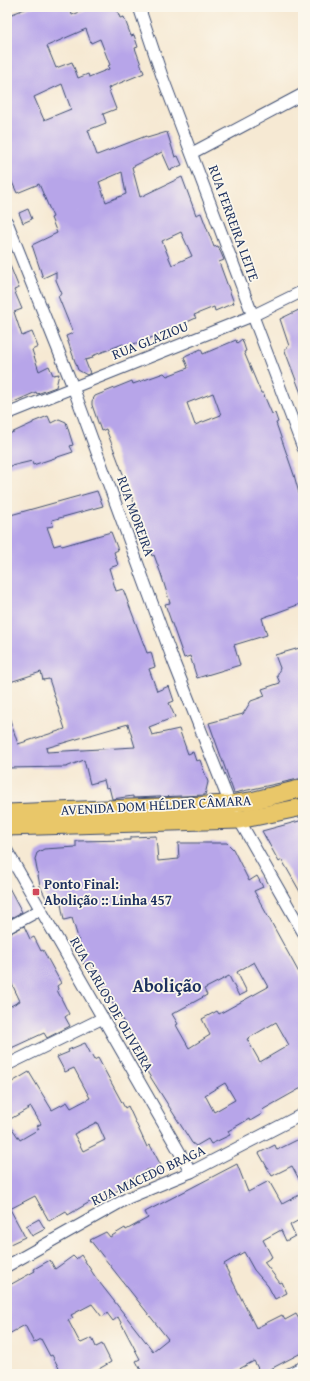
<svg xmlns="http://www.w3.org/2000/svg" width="310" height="1381" viewBox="0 0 310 1381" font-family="'Gentium Book Plus',serif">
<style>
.building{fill:#b7a5e9;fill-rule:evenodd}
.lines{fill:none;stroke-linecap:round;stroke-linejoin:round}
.street-casing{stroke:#3c4b70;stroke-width:13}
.primary-casing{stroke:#3c4b70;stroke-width:19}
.street{stroke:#fff;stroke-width:11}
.primary{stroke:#e9c769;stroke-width:17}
.poi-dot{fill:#d1495b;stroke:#fbf7ec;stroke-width:1.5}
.labels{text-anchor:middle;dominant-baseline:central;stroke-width:3.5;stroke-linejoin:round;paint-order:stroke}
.street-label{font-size:14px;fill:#1b2f5e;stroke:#fbf7ec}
.poi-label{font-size:14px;font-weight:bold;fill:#1b2f5e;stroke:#fbf7ec;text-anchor:start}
.district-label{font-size:18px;font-weight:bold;fill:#1b2f5e;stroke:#fbf7ec}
</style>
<rect width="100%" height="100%" fill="#fbf7ec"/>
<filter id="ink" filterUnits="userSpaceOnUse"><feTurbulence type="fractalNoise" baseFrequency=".025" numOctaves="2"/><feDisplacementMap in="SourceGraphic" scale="8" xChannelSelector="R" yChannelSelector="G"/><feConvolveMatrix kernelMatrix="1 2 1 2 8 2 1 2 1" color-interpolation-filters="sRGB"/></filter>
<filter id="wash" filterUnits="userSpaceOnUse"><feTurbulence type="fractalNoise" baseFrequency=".012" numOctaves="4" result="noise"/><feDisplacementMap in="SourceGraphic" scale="16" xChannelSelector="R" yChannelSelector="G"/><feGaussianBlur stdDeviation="0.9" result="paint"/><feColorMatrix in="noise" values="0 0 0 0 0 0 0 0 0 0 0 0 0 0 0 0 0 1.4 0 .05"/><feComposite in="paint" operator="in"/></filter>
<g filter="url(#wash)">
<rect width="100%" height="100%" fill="#f6e9d3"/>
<g id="blocks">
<g class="building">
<path d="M30,7H70L72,15L93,7H116L120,18L124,17L131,36L134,35L138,47L135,48L144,73L108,88L116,109L103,114L106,123L88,130L97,155L146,136L147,138L167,132L175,157L178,156L182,165L170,170L162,152L132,167L140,197L182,177L196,215L201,213L214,247L218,246L224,260L219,262L234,303L215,311L214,307L194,315L196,318L156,336L125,347L123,344L92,356L93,358L85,360L90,373L87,375L78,370L66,336L73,333L58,296L62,294L56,280V272L43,278L32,245L57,233L51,218L53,217L39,184L17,193L7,171V16ZM86,29L91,43L100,39L110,65L108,66L109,69L89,77L88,74L78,78L72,62L56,68L47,46ZM62,84L71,109L44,120L34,97ZM122,172L126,194L106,202L99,182ZM181,232L192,256L172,265L162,241Z"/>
<polygon points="28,209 32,219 23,223 19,213"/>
<polygon points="7,258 19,288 14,290 22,309 14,312 22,336 32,332 38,347 32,350 39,371 49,366 53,375 59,374 56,387 37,394 36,392 7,405"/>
<polygon points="303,308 303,396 302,396 285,351 285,349 289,346 280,319"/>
<path d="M242,339L246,351L244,352L261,393H263L272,414L275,413L278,422L276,423L294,475L303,508V573L298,574L303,588V603L262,618L267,635L234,645L240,665L197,678L190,656L184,658L165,604L170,603L161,574L154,555L152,556L136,508L106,429L101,431L92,405V401L95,396L132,381L133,384L164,373L167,376L188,368L184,357L187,355L201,349L203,354L236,340L237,343ZM213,393L221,415L195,425L187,403Z"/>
<polygon points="48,416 51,423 59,419 66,422 73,445 70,446 73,452 33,465 32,461 7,467 7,435 33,423 33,422"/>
<path d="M97,491L103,506L52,520L53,526L47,527L54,546L61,544L62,546L111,532L118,550L114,552L118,565L109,568L116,591L123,589L147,653L151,652L155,667L149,669L157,691L169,686L174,701L169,703L175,717L149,727L152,735L179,729L188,754L193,752L196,761L200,760L208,782L205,795L133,798V796L112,799L109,787L106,788L104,780L90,784L84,760L66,767L7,768V717H9L18,744L65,729L49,679L43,680L41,672L7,683V516ZM128,724L135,747L47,752L46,748Z"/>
<polygon points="303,647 303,778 234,793 209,723 243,714 251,701 265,696 262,689 280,683 277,676 280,668 275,655"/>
<polygon points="303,820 303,897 282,860 279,862 262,831"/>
<path d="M156,836L158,861L179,859L178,843H227L233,849L249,881L257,876L263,887L254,891L303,980V1087L264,1109L261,1112L262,1114L250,1121L249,1119L228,1131L230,1135L211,1144L208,1139L196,1146L192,1143L146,1070L149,1069L137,1046L89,961L83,964L78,954L82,951L72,918L64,920L60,899L47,900L40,886L35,859L37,853L44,849L76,847V841L131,840V837ZM254,962L268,987L219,1014L217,1011L202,1019L210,1035L189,1048L176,1025L178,1024L172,1014L207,995L204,989L229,976L239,996L247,992L237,972ZM276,1022L289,1045L260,1062L247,1039ZM225,1083L235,1100L214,1112L205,1095Z"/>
<polygon points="7,884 22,912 7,920"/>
<polygon points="24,926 30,939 34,937 41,951 43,950 61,983 57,986 58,989 57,990 69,1014 65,1017 70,1026 47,1038 44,1033 7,1050 7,1008 20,1001 11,982 7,984 7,935"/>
<path d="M85,1043L94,1060L98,1058L125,1108L128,1106L147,1147L150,1145L164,1171L153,1176L150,1169L147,1170L123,1183L125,1186L107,1197L105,1193L68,1215L66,1211L49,1221L35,1196L10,1209L25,1237L10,1244L7,1238V1121L20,1140L39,1129L37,1126L41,1124L31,1107L7,1121V1085L29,1072L52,1110L67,1102L71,1108L90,1098L74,1068L65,1072L57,1057L69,1052L68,1050ZM97,1122L105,1140L83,1151L74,1134Z"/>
<polygon points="303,1137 303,1187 292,1166 272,1176 259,1153 275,1145 277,1150"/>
<polygon points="237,1164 248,1192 269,1181 282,1204 303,1193 303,1218 290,1225 295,1236 286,1241 281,1230 263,1240 272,1257 264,1262 280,1283 282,1282 287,1293 275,1299 268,1286 254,1270 244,1252 224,1264 256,1328 282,1315 285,1320 296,1314 303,1326 303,1352 261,1374 254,1361 230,1374 143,1374 136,1361 140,1359 118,1317 113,1321 107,1313 102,1317 92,1304 71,1315 73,1318 68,1320 79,1341 81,1343 92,1338 96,1347 102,1344 111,1362 90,1374 62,1374 52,1355 50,1356 41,1339 34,1343 25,1325 7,1335 8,1286 35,1271 34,1269 50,1260 55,1269 73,1256 76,1259 81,1255 96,1278 153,1351 168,1339 90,1240 106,1232 110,1237 125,1228 126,1230 148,1218 145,1212"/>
<polygon points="39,1219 45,1229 32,1236 26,1226"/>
</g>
</g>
</g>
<g filter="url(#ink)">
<use href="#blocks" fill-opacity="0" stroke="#3c4b70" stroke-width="1"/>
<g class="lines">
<defs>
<g id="street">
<polyline points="139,7 162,76 303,448"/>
<polyline points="192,153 303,94"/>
<polyline points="7,222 73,387 173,660 230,804 303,932"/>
<polyline points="7,414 252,316 303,291"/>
<polyline points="7,851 191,1172"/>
<polyline points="7,928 40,910"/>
<polyline points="7,1065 103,1018"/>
<polyline points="7,1266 128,1198 191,1172 303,1114"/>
<polyline points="289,1374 303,1367"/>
</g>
<g id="primary">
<polyline points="7,813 230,804 251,801 303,788"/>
<polyline points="7,827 239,820 303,807"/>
</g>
</defs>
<use href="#street" class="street-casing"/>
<use href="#primary" class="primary-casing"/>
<use href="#street" class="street"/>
<use href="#primary" class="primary"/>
</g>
</g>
<rect class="poi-dot" x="32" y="888" width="8" height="8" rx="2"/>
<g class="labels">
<g class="street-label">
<text transform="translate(234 223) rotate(70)">RUA FERREIRA LEITE</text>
<text transform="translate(150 340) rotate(-22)">RUA GLAZIOU</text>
<text transform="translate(136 516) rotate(70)">RUA MOREIRA</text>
<text transform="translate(156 805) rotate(-3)">AVENIDA DOM HÉLDER CÂMARA</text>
<text transform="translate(112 1004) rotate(60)">RUA CARLOS DE OLIVEIRA</text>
<text transform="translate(148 1175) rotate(-25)">RUA MACEDO BRAGA</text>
</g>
<g class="poi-label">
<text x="44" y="884">Ponto Final:<tspan x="44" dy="16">Abolição :: Linha 457</tspan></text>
</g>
<g class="district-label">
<text x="167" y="985">Abolição</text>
</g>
</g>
<rect width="310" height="1381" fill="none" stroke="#fbf7ec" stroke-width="24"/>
</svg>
